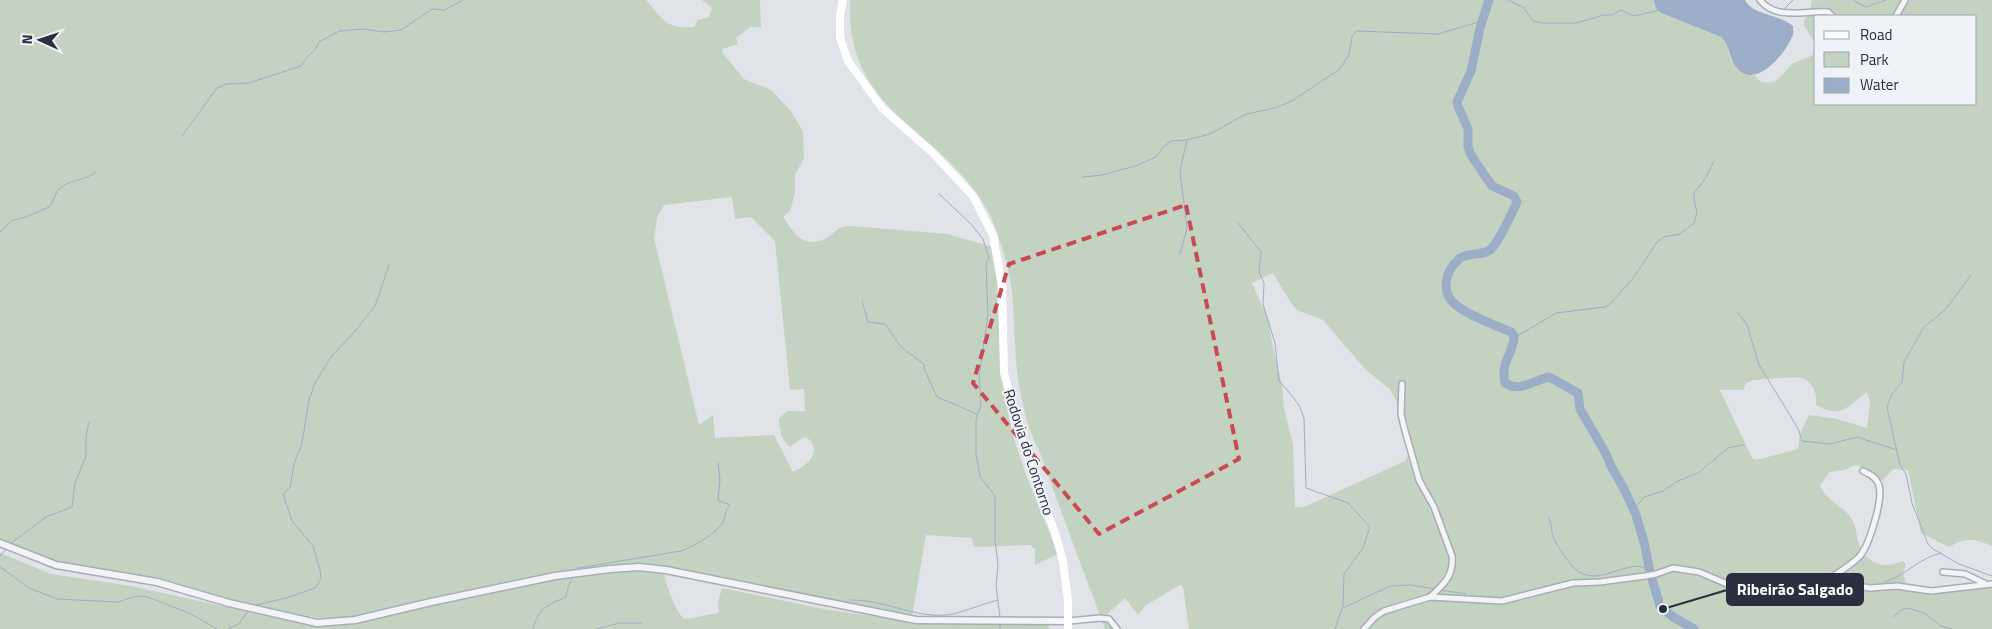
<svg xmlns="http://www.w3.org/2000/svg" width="1992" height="629" viewBox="0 0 1992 629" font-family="'Titillium Web',sans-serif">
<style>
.green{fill:#c4d2c1;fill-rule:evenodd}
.water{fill:#9caec7}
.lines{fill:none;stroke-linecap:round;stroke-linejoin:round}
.stream{stroke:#9caec7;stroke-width:1}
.river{stroke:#9caec7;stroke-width:9}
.minor-casing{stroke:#a9adb5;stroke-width:8}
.tertiary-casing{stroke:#a9adb5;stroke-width:9}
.minor{stroke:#f3f4f7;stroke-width:5}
.tertiary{stroke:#f3f4f7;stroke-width:6}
.secondary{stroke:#fff;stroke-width:8}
.marked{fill:none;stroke:#c84a53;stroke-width:4;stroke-dasharray:10 6;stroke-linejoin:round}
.labels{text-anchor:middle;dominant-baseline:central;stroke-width:4;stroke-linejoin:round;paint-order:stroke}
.street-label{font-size:15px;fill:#292f3f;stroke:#eff2f6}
.leader{fill:none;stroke:#292f3f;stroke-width:2}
.callout-dot{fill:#292f3f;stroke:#eff2f6;stroke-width:2}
.callout{fill:#292f3f;stroke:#292f3f;stroke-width:2}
.callout-label{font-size:16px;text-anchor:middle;font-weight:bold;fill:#fff}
</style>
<rect width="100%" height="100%" fill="#e0e3e8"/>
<g class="green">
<path d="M0,0H646C664,20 665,29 694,27L698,20L709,17L712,8L702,0H760L761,27H750L736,38L738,44L723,49L722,52L744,79L771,90L791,111L803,132L804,158L795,175V193L790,211L783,217C792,229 798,243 815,242C820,241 826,239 830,236C837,230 840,226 850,226L947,234L993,247L996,265C999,316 998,368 1009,418C1019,465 1041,510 1058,554L1035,565V548H1032L1031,545L974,547L972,538L926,535L912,617L663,567L633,564H612L548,574L432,597L354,616L338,619H326L233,602L148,582L83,571L0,545ZM732,197L735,219L751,217L775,241L790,390L804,389L805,411H788L779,418C780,430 780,439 790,447L804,437C814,439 817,452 810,460C806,465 799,469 793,472L774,435L715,438L713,415L699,425L654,238L657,218L664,205Z"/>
<path d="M850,0H1654L1663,14L1721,37L1726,43L1731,60L1752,75H1755L1758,80C1775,88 1781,76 1791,65C1797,60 1807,59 1813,55L1815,43L1804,25L1805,19L1810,11L1812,0H1992V546C1973,538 1967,537 1949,547L1921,533L1908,470L1893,469L1883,480C1872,477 1866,467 1855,465L1845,470L1830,472L1820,485C1825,501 1843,505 1851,518C1856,525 1856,533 1858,541C1861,554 1873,566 1888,565C1893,565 1898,562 1903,561L1906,564L1903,573L1907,586L1935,589L1970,584L1992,587V629H1189L1183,587L1180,585L1146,605L1138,615L1125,598L1104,617L1117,629H1105C1085,575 1064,521 1045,466C1041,453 1034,441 1029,428C1025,416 1023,403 1020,391C1014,359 1015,325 1012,293C1010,271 999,233 989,213C944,127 845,117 850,0ZM1816,16H1976V104H1816ZM1273,273L1291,303L1297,310L1323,320L1366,370L1390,389L1408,424L1411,449L1405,461L1304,507H1295L1293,445L1284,408L1282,384L1273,348L1268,319L1252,283ZM1780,378C1787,378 1796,377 1801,378C1813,381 1818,395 1816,405C1840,419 1848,407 1867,392L1870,403L1867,428L1837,419L1809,415L1800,434L1798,449L1756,460L1752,458L1720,390H1743L1746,383L1753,380Z"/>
<path d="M0,553L51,574L131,586L303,624C344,628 375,618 414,609C446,601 479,596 511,589C561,579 613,562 664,574C667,585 676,616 686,619L719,613L718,602L722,588L829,610L910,621L1045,623L1050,629H0Z"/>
</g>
<path class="water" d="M1654,0H1745C1752,15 1779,14 1793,26C1793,30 1794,34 1792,37C1786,52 1761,83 1743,73C1728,64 1732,47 1721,37L1661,13L1656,8Z"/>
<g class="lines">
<g class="stream">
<polyline points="1508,0 1523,7 1533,21 1543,23 1576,23 1604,15 1612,15 1621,10 1634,16 1660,10"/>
<polyline points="1853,0 1866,7 1886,0"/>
<polyline points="1783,10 1793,0"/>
<polyline points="182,136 217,88 227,84 249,83 301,66 307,57 315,50 319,42 339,31 363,29 384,32 401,30 432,9 445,10 463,0"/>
<polyline points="1083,177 1102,175 1135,166 1156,157 1163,147 1171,141 1187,140 1210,134 1246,114 1275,108 1292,101 1340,69 1349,55 1352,37 1356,31 1438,34 1482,21"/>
<polyline points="939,194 971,224 983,239 989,258 986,264 988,315 979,377 981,405 976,419 976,453 980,477 993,493 995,498 995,540 998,565 996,586 1000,617"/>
<path d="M1238,223L1261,252L1259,272L1264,283L1263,304L1275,343L1279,381C1289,392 1300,403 1304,418L1306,488L1348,503L1370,527L1363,548L1344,574L1343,606L1335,629"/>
<path d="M0,232L13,220L26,217L49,207C54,202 54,194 59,189C70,179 85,181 96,172"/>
<polyline points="1180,254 1187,228 1180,171 1187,140"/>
<polyline points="1971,275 1946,309 1924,327 1904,362 1902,382 1892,394 1887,407 1900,465 1906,474 1912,503 1928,544 1933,549 1959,564 1992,576"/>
<polyline points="862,301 868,322 885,324 901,347 924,364 925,371 937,397 977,414"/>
<polyline points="1738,313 1747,325 1759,365 1790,415 1799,431 1802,441 1830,444 1857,437 1897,450"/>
<polyline points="1514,338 1556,313 1605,307 1610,304 1634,277 1657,242 1664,237 1680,234 1694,223 1697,213 1694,200 1694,193 1705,179 1714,161"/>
<polyline points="1634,510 1644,497 1663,491 1678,481 1698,473 1728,448 1743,445"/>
<path d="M1548,517C1552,523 1551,529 1553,536C1555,543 1568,562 1574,568C1598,592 1633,552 1650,572"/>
<polyline points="11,543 46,517 72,507 75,483 86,456 86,436 89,422"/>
<polyline points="0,556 7,548"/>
<polyline points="0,567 29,588 57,599 118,602 133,597 145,596 191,614 217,629"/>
<path d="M577,570L578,568L681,551C693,547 714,534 722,524C726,518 724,511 730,505L718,500L720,480L718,463"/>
<path d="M1884,582C1905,576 1919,558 1941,553"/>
<polyline points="1440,590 1466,594"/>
<path d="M851,600C883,599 914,618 946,615C963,613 981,604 998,600"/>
<polyline points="252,606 286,598 315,588 321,579 320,570 313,546 292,521 283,494 290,487 294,464 302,443 309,400 315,383 331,357 356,330 375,306 389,265"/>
<polyline points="1343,608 1390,586 1411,585 1436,589"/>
<polyline points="1893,617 1901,610 1908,608 1924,613 1941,626 1952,629"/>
<polyline points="228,629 239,624 248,611"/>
<path d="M533,629C538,608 548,605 566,597L568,587L573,576"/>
<polyline points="596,629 619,623 642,623"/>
<polyline points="1000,629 1000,624"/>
</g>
<path class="river" d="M1489,0L1480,28L1471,71L1457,102L1458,106L1468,129V147L1471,155L1492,186L1514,196L1517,202C1512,213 1499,242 1491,249C1482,257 1469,251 1459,259C1445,271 1440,293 1456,305C1469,316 1495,325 1511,332L1514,336C1514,354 1500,360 1505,383C1520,393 1534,380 1549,377L1578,393L1580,409L1605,452L1611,466L1625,491L1636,515L1645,546L1650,572L1660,606L1673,617L1694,629"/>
<defs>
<g id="minor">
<path d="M1760,0C1776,21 1806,10 1828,12L1832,16"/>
<polyline points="1896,16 1905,0"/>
<path d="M1402,384L1401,414L1404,427L1419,480L1434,507L1452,556C1454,576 1443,585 1430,597"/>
<polyline points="1943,572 1965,574 1984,583"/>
<path d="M1827,581C1837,573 1850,566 1859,557C1869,546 1885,496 1878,483C1875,476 1869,474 1863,471"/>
<polyline points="1069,621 1100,618 1109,619 1117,629"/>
<polyline points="1364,629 1375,617 1384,611 1430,597 1502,601 1573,583 1600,582 1645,576 1656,574 1673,568 1699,572 1739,589 1757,592 1797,588 1827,581 1870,588 1897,586 1931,591 1992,584"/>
</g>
<polyline id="tertiary" points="0,543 56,565 157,582 229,603 317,623 355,620 431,602 555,576 610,569 639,567 666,570 916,620 1069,621"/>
</defs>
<use href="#minor" class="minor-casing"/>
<use href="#tertiary" class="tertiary-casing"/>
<use href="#minor" class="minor"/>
<use href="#tertiary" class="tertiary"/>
<polyline class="secondary" points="843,0 840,15 840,38 848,61 882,108 933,153 973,196 993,235 1002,286 1004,373 1025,450 1055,533 1063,561 1068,601 1068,629"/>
</g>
<path class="marked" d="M1186,205L1239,459L1099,534L973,383L1009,264Z"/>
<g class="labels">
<g class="street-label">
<text transform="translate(1029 452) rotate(72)">Rodovia do Contorno</text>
</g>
</g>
<path class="leader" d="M1663 609L1727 590"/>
<circle class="callout-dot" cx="1663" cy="609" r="5"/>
<rect class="callout" x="1727" y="574" width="136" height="31" rx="5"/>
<g class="callout-label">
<text x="1795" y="595">Ribeirão Salgado</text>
</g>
<rect x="1814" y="15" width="162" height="90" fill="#eff2f6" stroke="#a0a4ad"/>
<rect x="1824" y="31" width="25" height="8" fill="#ffffff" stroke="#a0a4ad"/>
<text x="1860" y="40" font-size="15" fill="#292f3f">Road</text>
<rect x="1824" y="52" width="25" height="15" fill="#c4d2c1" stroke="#a0a4ad"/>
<text x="1860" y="65" font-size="15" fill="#292f3f">Park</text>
<rect x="1824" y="78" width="25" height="15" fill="#9caec7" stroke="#a0a4ad"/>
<text x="1860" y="90" font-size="15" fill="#292f3f">Water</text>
<g transform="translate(40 40) rotate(273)" stroke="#eff2f6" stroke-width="4" paint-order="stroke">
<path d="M0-4L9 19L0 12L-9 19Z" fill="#292f3f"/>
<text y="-8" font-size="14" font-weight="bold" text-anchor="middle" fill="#292f3f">N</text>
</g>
</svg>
